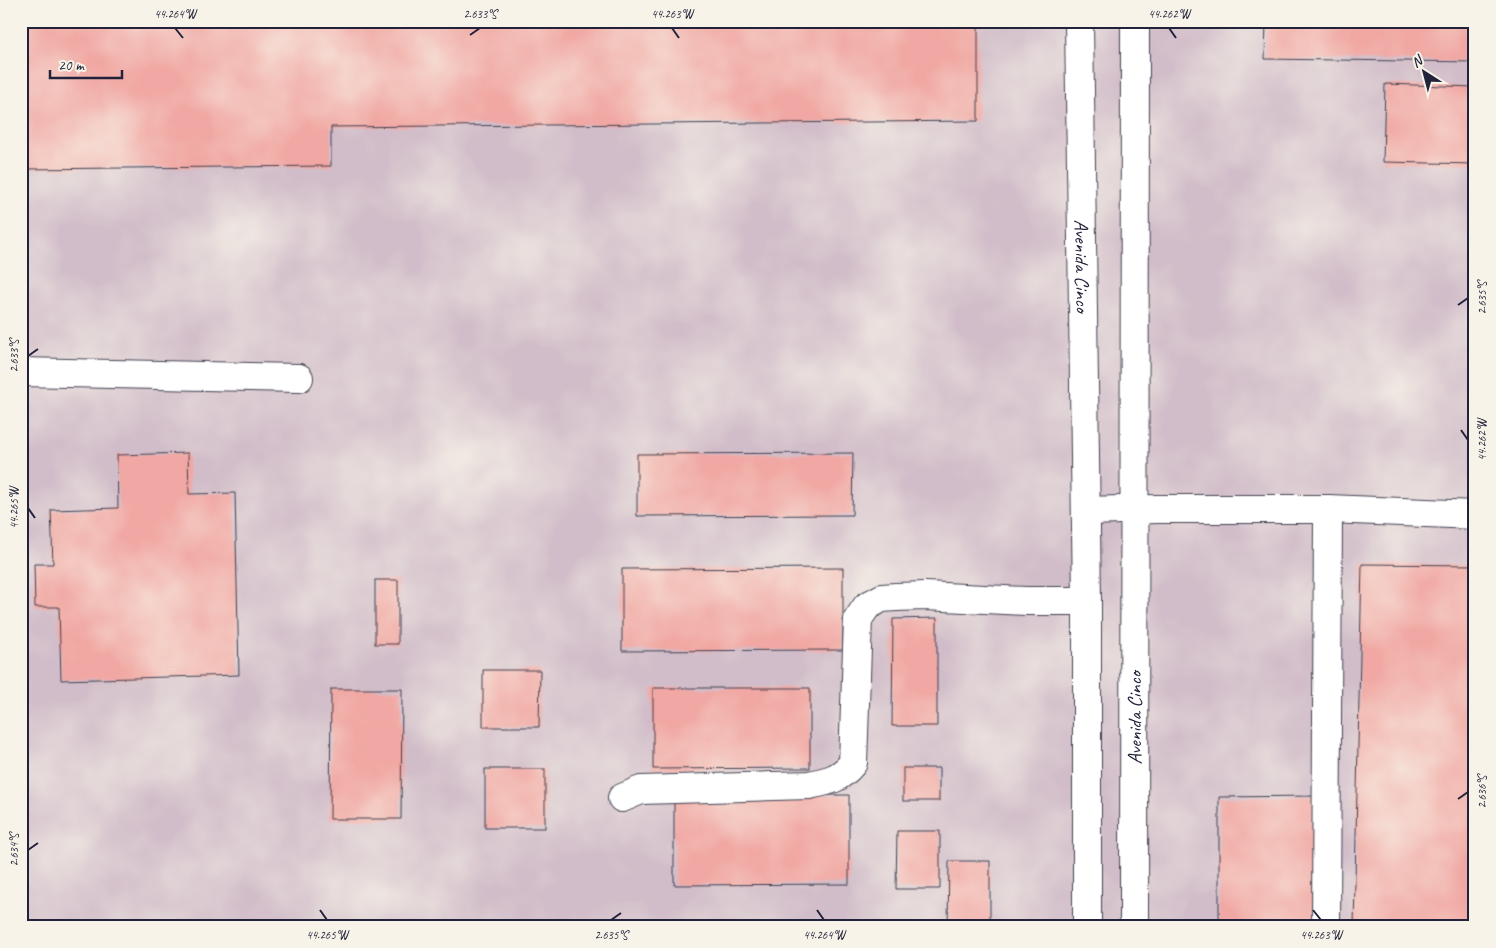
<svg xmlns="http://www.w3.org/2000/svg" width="1496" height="948" viewBox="0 0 1496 948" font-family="Caveat,sans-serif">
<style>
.industrial{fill:#d1bdc9}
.building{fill:#f1a7a3}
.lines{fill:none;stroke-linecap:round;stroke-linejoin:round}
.minor-casing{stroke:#403f4f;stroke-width:30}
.minor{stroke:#fff;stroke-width:28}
.ticks{fill:none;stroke:#22223b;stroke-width:2}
.labels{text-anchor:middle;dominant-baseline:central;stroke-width:4.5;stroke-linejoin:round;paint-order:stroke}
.street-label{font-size:20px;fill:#22223b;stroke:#f7f3e8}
.neatline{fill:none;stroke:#22223b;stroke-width:2}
.ticks-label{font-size:12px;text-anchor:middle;fill:#22223b}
</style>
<rect width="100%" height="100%" fill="#f7f3e8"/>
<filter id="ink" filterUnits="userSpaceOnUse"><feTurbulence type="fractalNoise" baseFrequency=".02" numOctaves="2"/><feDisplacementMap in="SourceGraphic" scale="10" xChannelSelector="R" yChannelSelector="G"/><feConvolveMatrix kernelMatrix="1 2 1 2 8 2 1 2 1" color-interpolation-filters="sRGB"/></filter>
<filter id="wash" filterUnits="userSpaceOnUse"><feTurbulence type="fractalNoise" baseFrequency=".0096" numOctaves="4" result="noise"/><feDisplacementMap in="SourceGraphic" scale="20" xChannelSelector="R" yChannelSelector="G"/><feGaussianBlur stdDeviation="1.12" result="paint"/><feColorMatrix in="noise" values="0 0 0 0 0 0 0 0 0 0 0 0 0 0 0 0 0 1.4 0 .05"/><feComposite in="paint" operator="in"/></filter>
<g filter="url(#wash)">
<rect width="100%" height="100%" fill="#e9e3c3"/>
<rect class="industrial" x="21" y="21" width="1454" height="906"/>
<g id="blocks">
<g class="building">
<polygon points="21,21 978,21 978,121 331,127 331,166 21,169"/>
<polygon points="1266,21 1475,21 1475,62 1265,59"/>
<polygon points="1385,84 1475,87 1475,164 1383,162"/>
<polygon points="188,453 189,494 235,493 239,675 61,680 59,607 35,607 34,564 53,564 51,510 118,508 117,455"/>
<polygon points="853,453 852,515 637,516 637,454"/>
<polygon points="1362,564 1475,565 1475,927 1354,927"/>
<polygon points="843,568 843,650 622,651 622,569"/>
<rect x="375" y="580" width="23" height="64"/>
<polygon points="937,618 937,726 892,726 893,619"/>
<polygon points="483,670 540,670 539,727 483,727"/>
<polygon points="653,688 810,688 810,768 653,769"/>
<polygon points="331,689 402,689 401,819 330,819"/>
<rect x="903" y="768" width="36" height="33"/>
<rect x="485" y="769" width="60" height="59"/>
<polygon points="849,795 849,884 674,885 674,796"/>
<polygon points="1316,796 1316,927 1219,927 1219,797"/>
<polygon points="897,831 940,831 940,889 896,889"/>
<polygon points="949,861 990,861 990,927 948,927"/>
</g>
</g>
</g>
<g filter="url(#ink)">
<use href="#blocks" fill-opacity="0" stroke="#403f4f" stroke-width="1"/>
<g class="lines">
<defs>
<g id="minor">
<path id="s1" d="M1079,21L1087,601V927"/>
<polyline points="21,372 299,378"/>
<polyline points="1086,511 1157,509 1328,509 1475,515"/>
<path d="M622,798L641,790L809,785C829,781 840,779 853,763L858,619L867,606L882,598L896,597L925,596L1026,601H1087"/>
<path id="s2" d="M1134,927L1135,21"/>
<polyline points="1326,927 1328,509"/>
</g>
</defs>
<use href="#minor" class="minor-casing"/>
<use href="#minor" class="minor"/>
</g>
</g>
<path class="ticks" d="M175,28L183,38M672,28L679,38M1169,28L1176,38M470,35L480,28M1458,305L1468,298M28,356L38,349M1461,430L1468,440M28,508L35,518M1458,799L1468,792M28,850L38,843M320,910L327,920M817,910L824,920M1313,910L1321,920M611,920L621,913"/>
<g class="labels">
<g class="street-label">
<text stroke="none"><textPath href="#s1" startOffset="245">Avenida Cinco</textPath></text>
<text stroke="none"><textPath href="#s2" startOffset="209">Avenida Cinco</textPath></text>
</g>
</g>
<rect width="1496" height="948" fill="none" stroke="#f7f3e8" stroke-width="55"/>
<g transform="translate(1424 72) rotate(324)" stroke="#f7f3e8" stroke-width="4" paint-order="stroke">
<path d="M0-4L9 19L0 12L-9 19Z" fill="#22223b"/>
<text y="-8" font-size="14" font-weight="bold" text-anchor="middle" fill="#22223b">N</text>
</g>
<path d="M50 70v8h72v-8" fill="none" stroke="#22223b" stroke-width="2.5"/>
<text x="58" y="70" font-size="15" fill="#22223b" stroke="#f7f3e8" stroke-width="4" paint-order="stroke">20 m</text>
<rect x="28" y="28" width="1440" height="892" class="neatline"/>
<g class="ticks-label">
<text x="175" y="18">44.264°W</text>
<text x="480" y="18">2.633°S</text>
<text x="672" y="18">44.263°W</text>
<text x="1169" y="18">44.262°W</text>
<text transform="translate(1482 298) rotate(-90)" y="4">2.635°S</text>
<text transform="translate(14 356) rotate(-90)" y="4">2.633°S</text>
<text transform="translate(1482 440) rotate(-90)" y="4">44.262°W</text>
<text transform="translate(14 508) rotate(-90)" y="4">44.265°W</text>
<text transform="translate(1482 792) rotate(-90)" y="4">2.636°S</text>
<text transform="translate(14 850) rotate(-90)" y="4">2.634°S</text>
<text x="327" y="939">44.265°W</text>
<text x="611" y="939">2.635°S</text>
<text x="824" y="939">44.264°W</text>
<text x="1321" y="939">44.263°W</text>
</g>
</svg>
